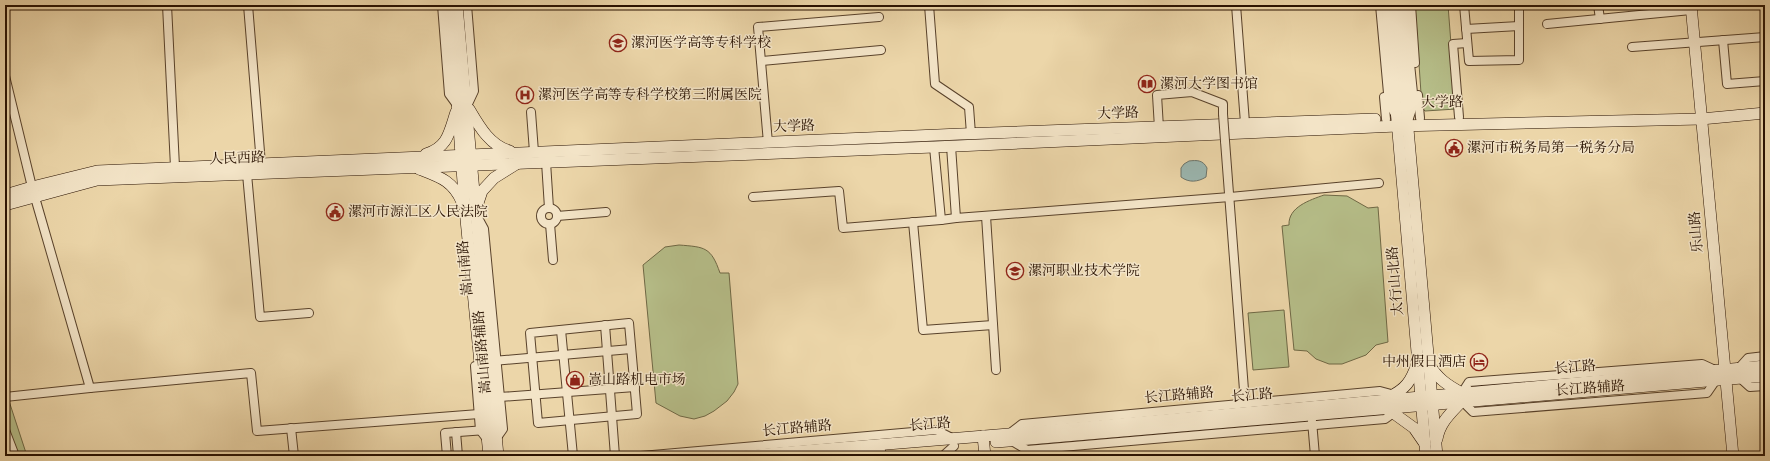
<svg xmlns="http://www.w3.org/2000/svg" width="1770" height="461" viewBox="0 0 1770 461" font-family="Vollkorn,'Noto Serif SC',serif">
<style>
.green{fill:#b6be89;stroke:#6f6845}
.water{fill:#9bb7b1;stroke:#6d756b}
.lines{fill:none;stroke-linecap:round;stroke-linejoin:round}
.street-casing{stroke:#59422b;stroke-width:10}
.secondary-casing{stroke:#281101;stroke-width:12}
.street{stroke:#f3e4c7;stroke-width:8}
.secondary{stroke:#f3e4c7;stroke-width:11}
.street-bridge-casing{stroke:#59422b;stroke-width:10;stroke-linecap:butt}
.street-bridge{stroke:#f3e4c7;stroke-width:8}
.labels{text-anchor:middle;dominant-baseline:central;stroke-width:3;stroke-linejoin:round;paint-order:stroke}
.poi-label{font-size:14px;fill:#281101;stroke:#f3e4c7;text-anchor:start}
.street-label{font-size:14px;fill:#281101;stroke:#f3e4c7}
</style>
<rect width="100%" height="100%" fill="#ecd6a9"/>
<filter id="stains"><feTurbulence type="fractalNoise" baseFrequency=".005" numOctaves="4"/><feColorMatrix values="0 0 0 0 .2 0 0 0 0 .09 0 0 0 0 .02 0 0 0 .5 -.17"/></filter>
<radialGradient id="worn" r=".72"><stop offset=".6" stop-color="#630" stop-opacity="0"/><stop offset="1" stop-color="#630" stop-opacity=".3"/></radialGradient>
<g class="green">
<polygon points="1415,5 1448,5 1456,109 1425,111 1422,108"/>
<path d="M1324,195L1347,196L1368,208L1378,207L1388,342L1376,345L1366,355L1342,364H1329L1316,359L1307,351L1294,350L1282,226L1289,225C1288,207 1310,200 1324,195Z"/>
<path d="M679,245C705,247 711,247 720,273H729L738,384L734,392L727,401L714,411L705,416L694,419L680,416L656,403L643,265L665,247Z"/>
<polygon points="1284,310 1289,367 1253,370 1248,313"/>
<polygon points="5,401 9,401 27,456 5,456"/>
</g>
<path class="water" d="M1189,161C1197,160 1203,160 1207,168L1206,177C1198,182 1189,183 1181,177V168L1184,164Z"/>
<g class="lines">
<defs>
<g id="street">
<polyline points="167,5 175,167"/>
<polyline points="248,5 261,164"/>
<polyline points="442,5 449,94 457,105"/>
<polyline points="467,5 474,91 467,106"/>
<polyline points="929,5 935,84 969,107 971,134"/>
<polyline points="1236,5 1245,123"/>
<polyline points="1380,5 1389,104 1395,114"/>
<polyline points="1404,5 1414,103 1409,118"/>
<polyline points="1411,5 1415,63"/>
<polyline points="1464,5 1469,61 1519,60 1519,5"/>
<polyline points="1598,5 1600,19"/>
<polyline points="1547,24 1691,10"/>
<polyline points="1466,29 1519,26"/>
<polyline points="1723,40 1727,84 1765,81"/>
<polyline points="1632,47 1765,37"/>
<polyline points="761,61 881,50"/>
<polyline points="5,76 32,187 90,388 251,373 257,431 479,414"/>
<polyline points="1418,95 1420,118"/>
<polyline points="1384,97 1386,119"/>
<polyline points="531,112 534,152"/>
<polyline points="1459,117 1453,44 1467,43"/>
<polyline points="1159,128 1157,95 1192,92 1223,104 1223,114"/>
<polyline points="1225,141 1245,403"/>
<polyline points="768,143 758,27 879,17"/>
<polyline points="951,146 956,218 1230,197 1379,183"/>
<polyline points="546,162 549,208"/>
<polyline points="247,174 260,317 309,313"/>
<polyline points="753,197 839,191 843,228 941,220 934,147"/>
<circle cx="549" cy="216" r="8"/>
<polyline points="557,216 606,212"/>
<polyline points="986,216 996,370"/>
<polyline points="478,218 484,229 503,429 496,439"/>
<polyline points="941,220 956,218"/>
<polyline points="913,222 923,330 993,325"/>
<polyline points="550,224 553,260"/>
<polygon points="629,323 637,414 538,423 530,333"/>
<polyline points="605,325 615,456"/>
<polyline points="561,330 573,456"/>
<polyline points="493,361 631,349"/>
<polyline points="475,366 480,430 487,439"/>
<polyline points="1739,368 1748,358 1765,356"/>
<polyline points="1740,378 1750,387 1765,386"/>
<polyline points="1462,393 1469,382 1702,364 1715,370"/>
<polyline points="5,397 90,388"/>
<polyline points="500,397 635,387"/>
<polyline points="1462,401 1473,412 1707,393 1716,380"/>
<polyline points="1312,421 1315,456"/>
<polyline points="291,428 294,456"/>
<polyline points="5,430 15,456"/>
<polyline points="456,432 458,456"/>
<polyline points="1009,434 1022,424 1380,391 1395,395"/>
<polyline points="1012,441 1027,450 1385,419 1396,411"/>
<polyline points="447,456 445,433 486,430"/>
<polyline points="641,456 936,430 952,438"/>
<polyline points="943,456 954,446"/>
</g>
<g id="secondary">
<polyline points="450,5 465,209 489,456"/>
<polyline points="457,5 498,456"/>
<polyline points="1387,5 1426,456"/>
<polyline points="1397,5 1437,456"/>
<polyline points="1691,5 1733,456"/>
<path d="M469,109C479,126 490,146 510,151"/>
<path d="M426,154C448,147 449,133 456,112"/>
<path d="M419,169C440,177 453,181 462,202"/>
<polyline points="5,195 32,187 97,171 961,134 1375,119"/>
<polyline points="478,203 482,191 494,178 518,163"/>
<polyline points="5,205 97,180 934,147 1397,126 1701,119 1765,113"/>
<path d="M1429,364C1437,378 1447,385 1462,393"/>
<path d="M1389,397C1406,389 1411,381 1417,364"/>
<polyline points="1385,407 1414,428 1425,444"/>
<polyline points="983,436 985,456"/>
<path d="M1437,439C1440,422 1451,413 1462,401"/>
<polyline points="996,442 1765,376"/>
<polyline points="742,456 1009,434 1765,366"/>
<polyline points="836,456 880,452"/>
</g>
</defs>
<use href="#street" class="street-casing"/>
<use href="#secondary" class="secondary-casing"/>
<use href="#street" class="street"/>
<use href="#secondary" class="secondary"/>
<defs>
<polyline id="street-bridge" points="1223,114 1225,141"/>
</defs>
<use href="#street-bridge" class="street-bridge-casing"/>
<use href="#street-bridge" class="street-bridge"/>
</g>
<defs>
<symbol id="university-ring" viewBox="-11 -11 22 22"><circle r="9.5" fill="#f3e4c7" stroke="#8f2418" stroke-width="1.5"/><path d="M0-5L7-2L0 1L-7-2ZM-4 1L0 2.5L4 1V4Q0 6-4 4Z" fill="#8f2418"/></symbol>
<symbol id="library-ring" viewBox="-11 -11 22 22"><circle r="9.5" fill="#f3e4c7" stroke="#8f2418" stroke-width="1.5"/><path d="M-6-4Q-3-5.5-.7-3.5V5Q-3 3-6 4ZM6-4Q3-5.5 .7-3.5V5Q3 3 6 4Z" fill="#8f2418"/></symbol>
<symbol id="hospital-ring" viewBox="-11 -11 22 22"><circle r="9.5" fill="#f3e4c7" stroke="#8f2418" stroke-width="1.5"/><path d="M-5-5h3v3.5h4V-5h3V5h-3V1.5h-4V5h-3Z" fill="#8f2418"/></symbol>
<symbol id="civic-ring" viewBox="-11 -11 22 22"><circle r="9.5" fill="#f3e4c7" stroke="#8f2418" stroke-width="1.5"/><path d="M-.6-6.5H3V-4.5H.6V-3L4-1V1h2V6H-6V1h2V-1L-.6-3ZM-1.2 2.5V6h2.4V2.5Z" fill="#8f2418"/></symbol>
<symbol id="hotel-ring" viewBox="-11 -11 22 22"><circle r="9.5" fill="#f3e4c7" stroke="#8f2418" stroke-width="1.5"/><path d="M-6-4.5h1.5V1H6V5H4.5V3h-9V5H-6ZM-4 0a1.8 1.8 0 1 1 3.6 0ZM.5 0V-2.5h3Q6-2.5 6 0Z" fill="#8f2418"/></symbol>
<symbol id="shop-ring" viewBox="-11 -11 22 22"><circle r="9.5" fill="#f3e4c7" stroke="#8f2418" stroke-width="1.5"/><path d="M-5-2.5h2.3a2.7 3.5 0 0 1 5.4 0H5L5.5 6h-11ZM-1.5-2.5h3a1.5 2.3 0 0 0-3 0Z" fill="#8f2418"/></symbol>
</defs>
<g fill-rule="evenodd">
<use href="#university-ring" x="608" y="33" width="20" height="20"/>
<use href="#library-ring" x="1137" y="74" width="20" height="20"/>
<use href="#hospital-ring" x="515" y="85" width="20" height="20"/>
<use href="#civic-ring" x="1444" y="138" width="20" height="20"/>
<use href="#civic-ring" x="325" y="202" width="20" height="20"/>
<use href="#university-ring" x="1005" y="261" width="20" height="20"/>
<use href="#hotel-ring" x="1469" y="352" width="20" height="20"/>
<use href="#shop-ring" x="565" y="370" width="20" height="20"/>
</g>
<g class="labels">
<g class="poi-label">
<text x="631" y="43">漯河医学高等专科学校</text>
<text x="1160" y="84">漯河大学图书馆</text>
<text x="538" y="95">漯河医学高等专科学校第三附属医院</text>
<text x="1467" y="148">漯河市税务局第一税务分局</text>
<text x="348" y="212">漯河市源汇区人民法院</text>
<text x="1028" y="271">漯河职业技术学院</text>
<text x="1466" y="362" text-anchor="end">中州假日酒店</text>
<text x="588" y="380">嵩山路机电市场</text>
</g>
<g class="street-label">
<text transform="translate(1442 103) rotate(-1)">大学路</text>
<text transform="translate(1118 114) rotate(-2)">大学路</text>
<text transform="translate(794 127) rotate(-2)">大学路</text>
<text transform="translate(237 159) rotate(-2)">人民西路</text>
<text transform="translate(1697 232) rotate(-95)">乐山路</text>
<text transform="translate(466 268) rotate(-95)">嵩山南路</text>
<text transform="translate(1396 281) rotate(-95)">太行山北路</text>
<text transform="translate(483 352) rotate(-95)">嵩山南路辅路</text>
<text transform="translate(1575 368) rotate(-5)">长江路</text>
<text transform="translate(1590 389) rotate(-4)">长江路辅路</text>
<text transform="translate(1179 396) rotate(-5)">长江路辅路</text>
<text transform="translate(1252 396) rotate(-5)">长江路</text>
<text transform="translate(930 425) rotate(-5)">长江路</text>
<text transform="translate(797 429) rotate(-5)">长江路辅路</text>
</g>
</g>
<rect width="1770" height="461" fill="none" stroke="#ecd6a9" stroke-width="20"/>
<rect x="6" y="6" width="1758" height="449" fill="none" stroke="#281101" stroke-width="2"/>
<rect x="10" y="10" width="1750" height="441" fill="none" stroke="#281101"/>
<rect width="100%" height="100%" filter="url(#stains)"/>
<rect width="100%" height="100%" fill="url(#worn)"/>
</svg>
